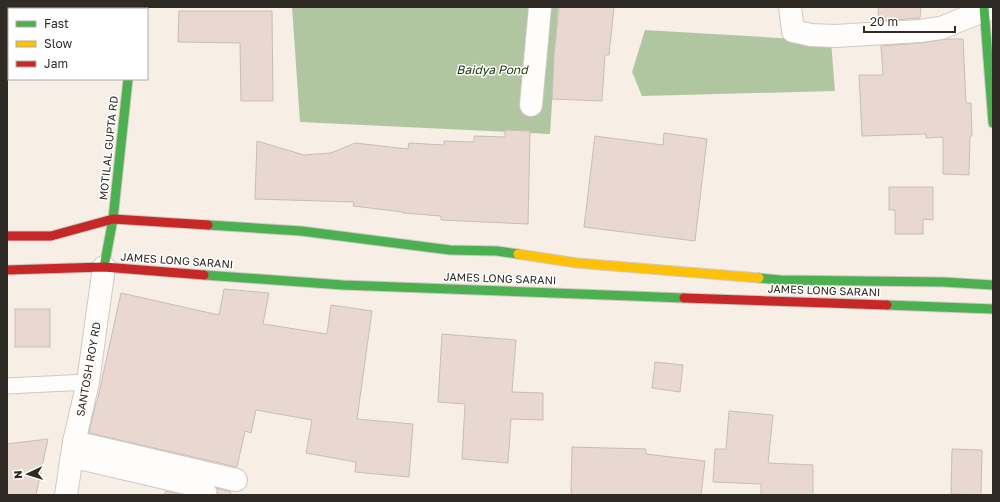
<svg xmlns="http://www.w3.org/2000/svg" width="1000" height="502" viewBox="0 0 1000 502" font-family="'Golos Text',sans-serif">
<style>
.water{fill:#b0c6a1}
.building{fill:#e8d8d0;stroke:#c6beb8}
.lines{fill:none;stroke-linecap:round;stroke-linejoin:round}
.lane-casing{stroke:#cfc9c2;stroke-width:17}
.street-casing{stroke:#cfc9c2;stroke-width:24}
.fast-casing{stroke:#cfc9c2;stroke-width:11}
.slow-casing{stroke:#cfc9c2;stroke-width:11}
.jam-casing{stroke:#cfc9c2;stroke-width:11}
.lane{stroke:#fefdfb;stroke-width:15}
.street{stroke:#fefdfb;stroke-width:22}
.fast{stroke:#4caf50;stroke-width:9}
.slow{stroke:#ffc107;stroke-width:9}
.jam{stroke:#c62828;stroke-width:9}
.labels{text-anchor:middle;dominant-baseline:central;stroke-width:3;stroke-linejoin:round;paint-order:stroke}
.street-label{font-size:11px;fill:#2f2a24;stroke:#fff}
.water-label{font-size:12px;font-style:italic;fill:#183803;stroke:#fff}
</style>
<rect width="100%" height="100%" fill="#f7efe6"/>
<g class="water">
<polygon points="292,7 558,7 550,134 300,122"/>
<polygon points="645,30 831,41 835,91 642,96 632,72"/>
</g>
<g class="building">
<polygon points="559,7 614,7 609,55 605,55 602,101 552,99 554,55"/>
<polygon points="878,7 921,7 920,18 879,21"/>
<polygon points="179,11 272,11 273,101 241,101 240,43 178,42"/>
<polygon points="946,39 963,39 966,103 971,103 972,136 970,136 969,175 943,174 943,137 926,138 926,134 862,136 859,75 883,75 881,46 921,43"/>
<polygon points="505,130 530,131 528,224 441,220 441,216 403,213 403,212 353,206 354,202 255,199 257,141 304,155 331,153 355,143 408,149 409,143 444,145 444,141 474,142 474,136 505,137"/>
<polygon points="664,133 707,139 695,241 584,227 595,136 663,145"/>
<polygon points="889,187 933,187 933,220 923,219 923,234 895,234 895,210 889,210"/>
<polygon points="224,289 269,293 263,324 327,334 331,305 372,311 357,419 413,424 409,477 355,472 356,462 306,453 312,420 256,410 251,433 245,431 237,467 89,433 96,402 97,402 121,293 219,315"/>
<rect x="15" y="309" width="35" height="38"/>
<polygon points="442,334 516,340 512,392 543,393 543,420 511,419 508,463 462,459 465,404 438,402"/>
<polygon points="655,362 683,365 680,392 652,388"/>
<polygon points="729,411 773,415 768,463 813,465 813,495 761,495 761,484 713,482 715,449 726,449"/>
<polygon points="48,439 36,495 7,495 7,444"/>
<polygon points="572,447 646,449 646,454 705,461 701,495 571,495"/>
<polygon points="952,449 982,450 981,495 951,494"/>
<polygon points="217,488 231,492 230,495 217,495"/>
<polygon points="166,491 182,495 164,495"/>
</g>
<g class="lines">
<defs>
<g id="lane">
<polyline points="7,386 88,382"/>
<polyline points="72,460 209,492"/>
</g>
<g id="street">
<polyline points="790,7 793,31 811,35 835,36 920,31 941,28 985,10 993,9"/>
<polyline points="531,105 540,7"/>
<polyline points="74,442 236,480"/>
<polyline points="66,495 74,442 88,382 104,267"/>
</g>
<g id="fast">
<polyline points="984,7 993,123"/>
<polyline points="135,9 136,7"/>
<polyline points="208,225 301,231 450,250 497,251 518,254"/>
<polyline points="104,267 113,219 128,79"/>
<polyline points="204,275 343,285 684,298"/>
<polyline points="759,278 780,280 943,282 993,285"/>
<polyline points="887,305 993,309"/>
</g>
<polyline id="slow" points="518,254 577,263 759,278"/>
<g id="jam">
<polyline points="7,236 51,236 113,219 208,225"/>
<polyline points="7,270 104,267 204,275"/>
<polyline points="684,298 887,305"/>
</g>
</defs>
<use href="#lane" class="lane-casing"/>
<use href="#street" class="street-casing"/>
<use href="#fast" class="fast-casing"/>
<use href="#slow" class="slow-casing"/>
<use href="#jam" class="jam-casing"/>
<use href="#lane" class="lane"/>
<use href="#street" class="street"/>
<use href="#fast" class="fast"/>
<use href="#slow" class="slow"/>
<use href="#jam" class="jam"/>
</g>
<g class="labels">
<g class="street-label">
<text transform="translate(108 148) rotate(-84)">MOTILAL GUPTA RD</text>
<text transform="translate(177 260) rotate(4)">JAMES LONG SARANI</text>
<text transform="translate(500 278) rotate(2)">JAMES LONG SARANI</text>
<text transform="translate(824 290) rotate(2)">JAMES LONG SARANI</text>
<text transform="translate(88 369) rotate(-80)">SANTOSH ROY RD</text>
</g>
<g class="water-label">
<text x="492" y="69">Baidya Pond</text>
</g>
</g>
<rect width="1000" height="502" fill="none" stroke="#2f2a24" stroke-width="16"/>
<rect x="8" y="8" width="140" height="72" fill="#ffffff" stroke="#acaaa7"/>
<rect x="16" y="21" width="20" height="6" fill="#4caf50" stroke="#acaaa7"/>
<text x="44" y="28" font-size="12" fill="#2f2a24">Fast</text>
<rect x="16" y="41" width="20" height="6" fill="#ffc107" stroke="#acaaa7"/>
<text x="44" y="48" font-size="12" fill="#2f2a24">Slow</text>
<rect x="16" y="61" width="20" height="6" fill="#c62828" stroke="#acaaa7"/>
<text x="44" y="68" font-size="12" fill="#2f2a24">Jam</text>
<g transform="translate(28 474) rotate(266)" stroke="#ffffff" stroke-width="3" paint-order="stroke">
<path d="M0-3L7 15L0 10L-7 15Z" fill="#2f2a24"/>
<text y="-6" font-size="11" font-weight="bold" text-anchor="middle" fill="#2f2a24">N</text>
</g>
<path d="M864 26v6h91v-6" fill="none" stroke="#2f2a24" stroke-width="2"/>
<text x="870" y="26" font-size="12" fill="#2f2a24" stroke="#ffffff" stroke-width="3" paint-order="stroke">20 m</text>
</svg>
